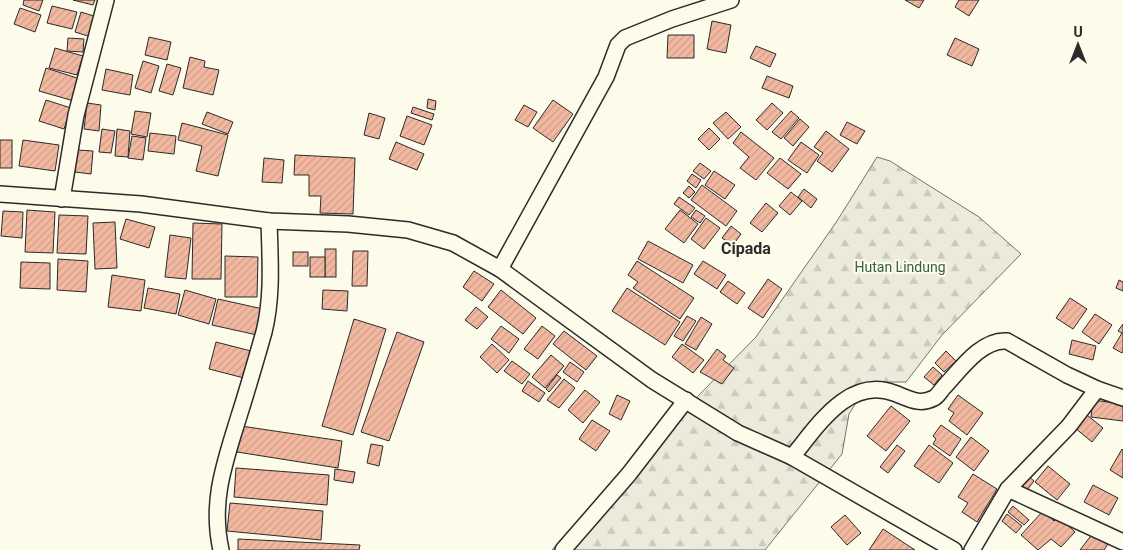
<svg xmlns="http://www.w3.org/2000/svg" width="1123" height="550" viewBox="0 0 1123 550" font-family="Roboto,sans-serif">
<style>
.forest{fill:url(#forest-firs);stroke:#74746e}
.building{fill:url(#building-hatch);stroke:#2b2b2b}
.lines{fill:none;stroke-linecap:round;stroke-linejoin:round}
.minor-casing{stroke:#2b2b2b;stroke-width:18}
.minor{stroke:#fdfbea;stroke-width:15}
.labels{text-anchor:middle;dominant-baseline:central;stroke-width:4;stroke-linejoin:round;paint-order:stroke}
.park-label{font-size:14px;fill:#34623c;stroke:#fdfbea}
.quarter-label{font-size:16px;font-weight:bold;fill:#2b2b2b;stroke:#fdfbea}
</style>
<defs>
<pattern id="forest-firs" width="22" height="20" patternUnits="userSpaceOnUse" patternTransform="scale(1.25)"><rect width="22" height="20" fill="#ecebdb"/><path d="M5 1l3.5 6h-7zM16 11l3.5 6h-7z" fill="#cbcabc"/></pattern>
<pattern id="building-hatch" width="6" height="6" patternUnits="userSpaceOnUse" patternTransform="scale(1.25)"><rect width="6" height="6" fill="#f2b8a0"/><path d="M-1 1l2-2M0 6l6-6M5 7l2-2" fill="none" stroke="#d09e8a"/></pattern>
</defs>
<rect width="100%" height="100%" fill="#fdfbea"/>
<polygon class="forest" points="877,157 890,161 979,217 1021,254 942,335 906,382 869,382 849,414 842,454 765,550 552,550 598,498 756,337 837,221"/>
<g class="building">
<polygon points="24,0 43,0 39,11 23,5"/>
<polygon points="73,0 95,0 93,5"/>
<polygon points="905,0 924,0 919,8"/>
<polygon points="959,0 979,0 969,16 955,7"/>
<polygon points="52,6 77,12 72,29 47,23"/>
<polygon points="20,8 41,15 35,32 14,24"/>
<polygon points="81,12 97,17 91,37 75,32"/>
<polygon points="712,21 731,25 726,53 707,49"/>
<polygon points="668,35 694,35 694,58 667,58"/>
<polygon points="149,37 171,42 167,60 145,55"/>
<polygon points="68,38 84,39 83,52 67,51"/>
<polygon points="955,38 979,49 972,66 947,55"/>
<polygon points="756,46 776,54 770,67 750,58"/>
<polygon points="55,48 83,56 77,75 49,68"/>
<polygon points="190,57 205,61 204,67 219,70 213,95 183,88"/>
<polygon points="143,61 159,66 151,93 135,88"/>
<polygon points="167,64 181,68 173,95 159,91"/>
<polygon points="46,68 80,79 74,101 39,91"/>
<polygon points="106,69 133,75 130,95 102,90"/>
<polygon points="767,76 793,86 789,98 762,88"/>
<polygon points="428,99 436,101 435,110 427,108"/>
<polygon points="46,100 71,108 64,129 39,121"/>
<polygon points="553,100 573,114 553,142 533,128"/>
<polygon points="87,103 101,105 99,131 84,129"/>
<polygon points="772,103 783,113 767,130 756,120"/>
<polygon points="524,105 537,112 528,127 515,120"/>
<polygon points="413,107 434,114 432,120 411,113"/>
<polygon points="135,111 151,113 147,137 131,134"/>
<polygon points="791,111 799,118 781,139 772,132"/>
<polygon points="207,112 233,122 228,134 202,124"/>
<polygon points="726,112 741,127 728,139 713,123"/>
<polygon points="369,113 385,118 379,139 364,135"/>
<polygon points="407,116 432,125 424,145 400,136"/>
<polygon points="800,119 809,127 793,146 784,138"/>
<polygon points="847,122 865,131 857,144 840,135"/>
<polygon points="182,123 228,135 218,176 196,171 202,146 178,140"/>
<polygon points="709,128 720,139 709,150 698,139"/>
<polygon points="102,129 115,131 111,153 99,152"/>
<polygon points="117,129 130,131 128,157 115,156"/>
<polygon points="826,131 849,149 832,172 817,161 823,153 814,147"/>
<polygon points="741,132 774,158 756,180 740,168 749,157 733,143"/>
<polygon points="150,133 176,136 174,154 148,151"/>
<polygon points="132,136 146,138 143,160 128,158"/>
<rect x="0" y="140" width="12" height="28"/>
<polygon points="23,140 59,145 55,171 19,166"/>
<polygon points="396,142 424,154 417,170 389,159"/>
<polygon points="801,142 819,155 807,173 788,160"/>
<polygon points="77,150 93,151 91,174 75,172"/>
<polygon points="295,155 355,158 353,214 320,213 321,196 309,196 309,175 294,175"/>
<polygon points="264,158 284,160 282,183 262,182"/>
<polygon points="780,158 801,174 788,189 767,173"/>
<polygon points="700,163 711,171 704,179 693,171"/>
<polygon points="714,171 735,185 725,199 705,185"/>
<polygon points="692,174 701,180 696,188 687,181"/>
<polygon points="702,185 737,211 726,226 691,200"/>
<polygon points="689,186 695,192 689,198 683,193"/>
<polygon points="804,189 817,199 811,208 798,197"/>
<polygon points="791,192 802,201 790,215 779,206"/>
<polygon points="679,197 695,208 689,215 674,204"/>
<polygon points="766,203 778,213 762,232 750,223"/>
<polygon points="27,210 55,212 53,253 25,252"/>
<polygon points="680,210 698,224 684,243 665,229"/>
<polygon points="696,210 705,216 700,223 691,217"/>
<polygon points="3,211 23,212 22,238 1,236"/>
<polygon points="59,215 88,216 86,254 57,253"/>
<polygon points="706,218 720,228 704,249 691,239"/>
<polygon points="126,219 155,227 149,248 120,239"/>
<polygon points="115,222 117,268 95,269 93,223"/>
<polygon points="193,223 222,224 221,279 192,279"/>
<polygon points="731,226 741,234 733,245 722,238"/>
<polygon points="170,235 191,238 186,279 165,277"/>
<polygon points="648,241 693,265 683,283 638,259"/>
<rect x="325" y="249" width="11" height="28"/>
<polygon points="353,251 368,251 367,286 352,286"/>
<rect x="293" y="252" width="15" height="14"/>
<polygon points="225,256 258,257 257,297 225,297"/>
<rect x="310" y="257" width="15" height="20"/>
<polygon points="58,259 88,261 86,292 57,290"/>
<polygon points="637,261 694,298 680,319 633,288 638,282 628,275"/>
<polygon points="703,261 726,275 717,289 694,274"/>
<polygon points="21,262 50,263 50,289 20,288"/>
<polygon points="474,271 494,284 482,301 463,287"/>
<polygon points="112,275 145,280 141,311 108,307"/>
<polygon points="768,279 782,289 763,318 748,308"/>
<polygon points="1119,280 1123,282 1123,291 1116,288"/>
<polygon points="728,281 745,293 737,304 720,292"/>
<polygon points="148,288 180,294 176,314 144,308"/>
<polygon points="627,288 680,322 665,345 612,311"/>
<polygon points="185,290 216,299 209,324 178,315"/>
<polygon points="323,290 348,291 347,311 322,309"/>
<polygon points="501,290 536,318 523,334 488,307"/>
<polygon points="1070,298 1087,309 1073,329 1056,318"/>
<polygon points="218,299 263,309 257,335 212,325"/>
<polygon points="476,307 488,317 477,329 465,320"/>
<polygon points="1095,314 1112,325 1099,344 1082,332"/>
<polygon points="687,316 696,321 683,341 674,336"/>
<polygon points="701,317 712,324 696,350 685,344"/>
<polygon points="354,319 386,329 353,435 322,426"/>
<polygon points="1123,324 1123,351 1122,353 1113,348 1122,333 1118,331"/>
<polygon points="501,326 519,339 509,353 491,339"/>
<polygon points="542,326 555,336 538,359 524,349"/>
<polygon points="564,331 597,356 586,370 553,344"/>
<polygon points="397,332 424,342 389,441 361,432"/>
<polygon points="1072,340 1096,346 1093,360 1069,354"/>
<polygon points="216,342 251,351 244,378 209,369"/>
<polygon points="492,344 509,360 497,373 480,357"/>
<polygon points="682,344 704,360 693,373 672,357"/>
<polygon points="717,349 726,356 723,360 734,368 722,384 700,372"/>
<polygon points="946,351 956,361 944,372 935,363"/>
<polygon points="551,355 564,366 545,388 532,377"/>
<polygon points="512,361 530,374 522,384 504,371"/>
<polygon points="570,362 584,372 577,382 563,372"/>
<polygon points="933,367 942,375 934,385 924,377"/>
<polygon points="557,375 561,378 549,392 546,389"/>
<polygon points="564,379 575,388 559,408 547,400"/>
<polygon points="528,381 545,393 539,402 522,391"/>
<polygon points="585,390 600,402 583,423 568,410"/>
<polygon points="617,395 630,401 621,420 609,414"/>
<polygon points="958,395 983,413 967,435 949,421 954,413 948,409"/>
<polygon points="1093,400 1123,404 1123,421 1091,417"/>
<polygon points="891,406 910,421 886,451 867,436"/>
<polygon points="1087,415 1103,428 1092,442 1075,428"/>
<polygon points="592,420 610,431 596,451 579,439"/>
<polygon points="941,425 961,439 950,456 933,444 936,439 933,436"/>
<polygon points="241,426 342,441 338,468 237,452"/>
<polygon points="971,437 989,451 974,471 956,457"/>
<polygon points="371,444 383,446 379,466 367,463"/>
<polygon points="897,445 905,451 888,473 880,467"/>
<polygon points="929,445 953,463 939,483 914,466"/>
<polygon points="1122,449 1123,450 1123,478 1110,470"/>
<polygon points="1048,466 1070,484 1057,500 1035,482"/>
<polygon points="236,468 329,475 327,505 234,497"/>
<polygon points="335,469 355,472 353,483 334,480"/>
<polygon points="973,474 997,489 977,522 962,512 968,503 958,497"/>
<polygon points="1026,474 1034,481 1027,490 1019,483"/>
<polygon points="1093,485 1118,498 1109,515 1084,502"/>
<polygon points="230,503 323,511 321,540 227,531"/>
<polygon points="1013,506 1029,520 1024,525 1008,512"/>
<polygon points="1043,511 1054,521 1058,516 1075,532 1061,547 1051,539 1038,550 1021,535"/>
<polygon points="1007,514 1022,526 1016,533 1002,521"/>
<polygon points="845,515 861,533 847,545 831,527"/>
<polygon points="883,529 915,550 869,550"/>
<polygon points="1093,533 1108,544 1104,550 1080,550"/>
<polygon points="238,539 360,545 359,550 238,550"/>
</g>
<g class="lines">
<defs>
<g id="minor">
<polyline points="0,194 141,204 269,221 348,224 408,230 453,243 500,269 652,380 738,433 792,457 954,550"/>
<polyline points="62,199 76,115 106,0"/>
<polyline points="500,269 606,77 618,45 625,38 672,19 731,0"/>
<path d="M792,457C817,427 848,376 894,393C908,398 919,406 934,398C938,396 941,390 944,387C960,370 981,339 1007,341L1067,375L1097,389L1123,398"/>
<polyline points="1008,489 1123,542"/>
<path d="M221,550C210,501 225,462 239,416C248,388 256,360 264,332C273,296 270,258 269,221"/>
<polyline points="563,550 629,474 686,400"/>
<polyline points="972,550 1008,489 1069,426 1097,389"/>
</g>
</defs>
<use href="#minor" class="minor-casing"/>
<use href="#minor" class="minor"/>
</g>
<g class="labels">
<g class="park-label">
<text x="900" y="267">Hutan Lindung</text>
</g>
<g class="quarter-label">
<text x="746" y="248">Cipada</text>
</g>
</g>
<g transform="translate(1078 45)" stroke="#fdfbea" stroke-width="4" paint-order="stroke">
<path d="M0-4L9 19L0 12L-9 19Z" fill="#2b2b2b"/>
<text y="-8" font-size="14" font-weight="bold" text-anchor="middle" fill="#2b2b2b">U</text>
</g>
</svg>
